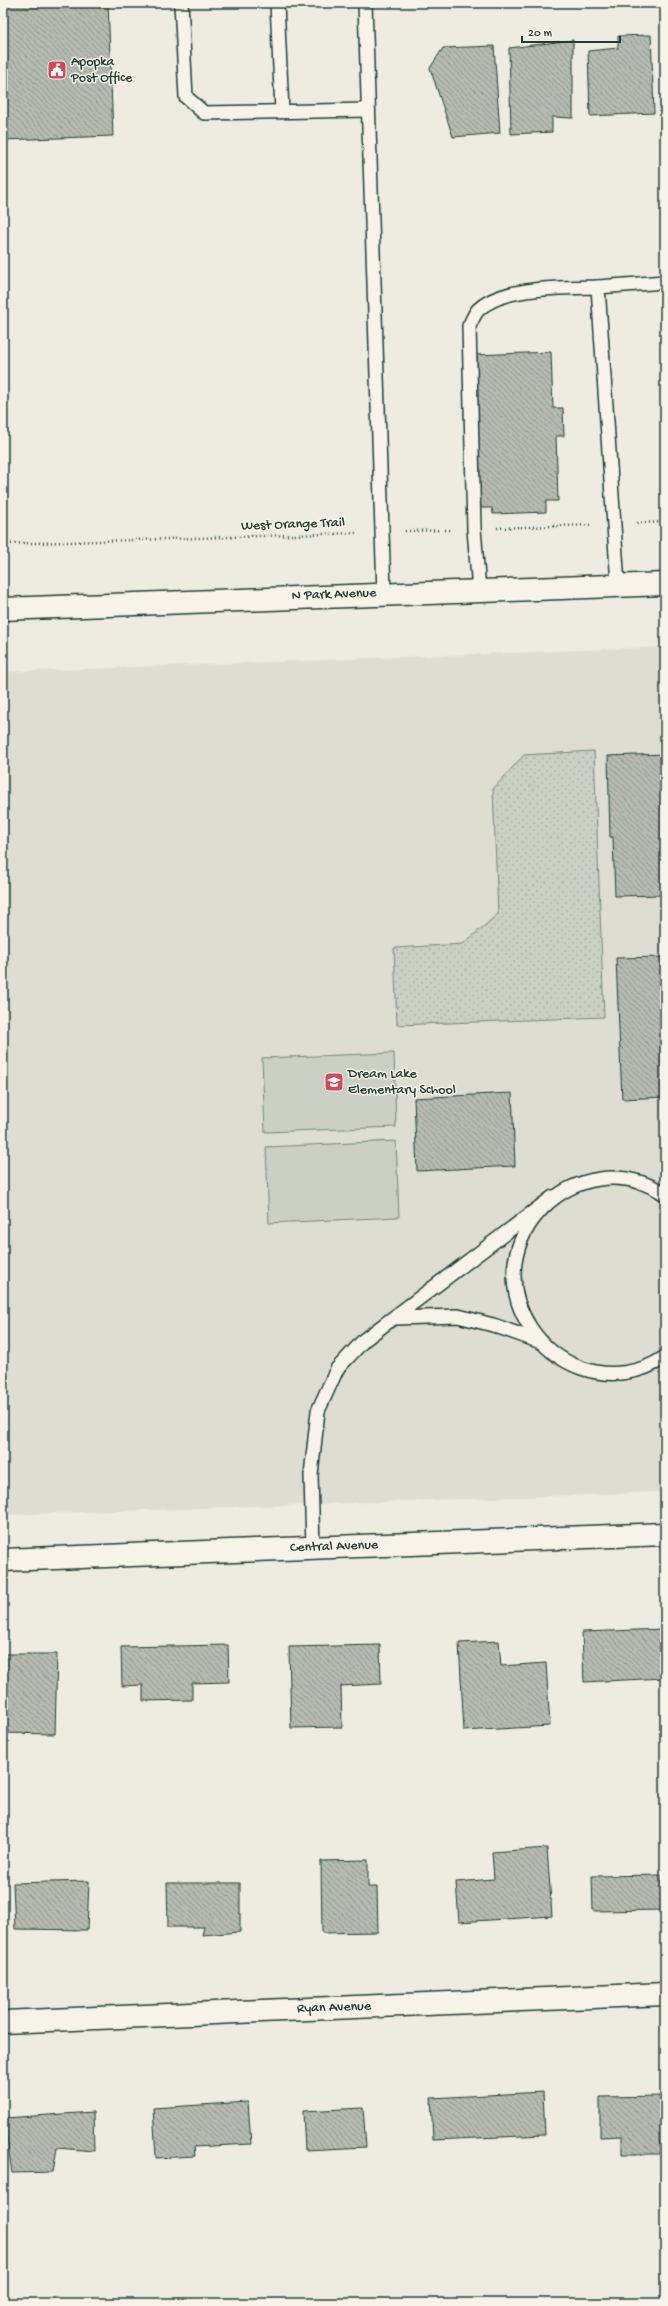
<svg xmlns="http://www.w3.org/2000/svg" width="668" height="2306" viewBox="0 0 668 2306" font-family="'Gochi Hand',sans-serif">
<style>
.built{fill:#ddddd2}
.green{fill:#cccfc4;stroke:#76867c}
.park{fill:url(#park-dots);stroke:#76867c}
.building{fill:url(#building-back-hatch);stroke:#1f3d34}
.lines{fill:none;stroke-linecap:round;stroke-linejoin:round}
.service-casing{stroke:#1f3d34;stroke-width:16}
.minor-casing{stroke:#1f3d34;stroke-width:25}
.secondary-casing{stroke:#1f3d34;stroke-width:25}
.path{stroke:#1f3d34;stroke-width:2.5;stroke-dasharray:1 3;stroke-linecap:butt}
.service{stroke:#f7f3e8;stroke-width:13}
.minor{stroke:#f7f3e8;stroke-width:22}
.secondary{stroke:#f7f3e8;stroke-width:22}
.labels{text-anchor:middle;dominant-baseline:central;stroke-width:3;stroke-linejoin:round;paint-order:stroke}
.poi-label{font-size:14px;fill:#1f3d34;stroke:#f7f3e8;text-anchor:start}
.street-label{font-size:14px;fill:#1f3d34;stroke:#f7f3e8}
</style>
<defs>
<pattern id="park-dots" width="8" height="8" patternUnits="userSpaceOnUse"><rect width="8" height="8" fill="#cccfc4"/><path d="M2 2h.1M6 6h.1" fill="none" stroke="#afb3a9" stroke-width="1.8" stroke-linecap="round"/></pattern>
<pattern id="building-back-hatch" width="6" height="6" patternUnits="userSpaceOnUse"><rect width="6" height="6" fill="#b5bbb0"/><path d="M-1 5l2 2M0 0l6 6M5-1l2 2" fill="none" stroke="#939990"/></pattern>
</defs>
<rect width="100%" height="100%" fill="#eeece1"/>
<filter id="ink" filterUnits="userSpaceOnUse"><feTurbulence type="fractalNoise" baseFrequency=".025" numOctaves="2"/><feDisplacementMap in="SourceGraphic" scale="8" xChannelSelector="R" yChannelSelector="G"/><feConvolveMatrix kernelMatrix="1 2 1 2 8 2 1 2 1" color-interpolation-filters="sRGB"/></filter>
<g filter="url(#ink)">
<polygon class="built" points="665,647 665,1492 3,1515 3,672"/>
<g class="green">
<polygon points="394,1053 396,1127 265,1132 262,1058"/>
<polygon points="396,1141 399,1217 269,1223 266,1147"/>
</g>
<polygon class="park" points="594,751 604,1017 397,1025 394,948 463,944 498,914 493,789 524,755"/>
<g class="building">
<polygon points="3,3 108,3 113,136 3,140"/>
<polygon points="651,35 654,113 590,116 588,51 618,48 618,36"/>
<polygon points="573,40 573,118 552,117 552,132 511,134 509,48"/>
<polygon points="494,46 500,133 453,137 430,68 443,48"/>
<polygon points="551,352 553,408 563,408 564,436 556,436 558,501 546,501 546,512 493,514 492,508 480,508 474,355"/>
<polygon points="665,754 665,895 615,896 613,837 610,837 608,756"/>
<polygon points="665,957 665,1097 622,1099 616,958"/>
<polygon points="512,1093 515,1166 417,1171 414,1098"/>
<polygon points="665,1629 665,1678 584,1682 582,1632"/>
<polygon points="499,1641 501,1666 546,1663 550,1726 464,1731 459,1643"/>
<polygon points="228,1645 229,1682 192,1683 192,1700 143,1701 143,1685 122,1686 121,1647"/>
<polygon points="380,1645 381,1684 341,1686 342,1727 291,1728 289,1647"/>
<polygon points="3,1654 57,1654 55,1734 3,1733"/>
<polygon points="547,1848 552,1916 459,1922 456,1882 494,1879 492,1852"/>
<polygon points="368,1860 368,1887 377,1887 378,1932 322,1933 321,1861"/>
<polygon points="665,1875 665,1910 593,1911 592,1876"/>
<polygon points="89,1881 87,1930 15,1929 13,1883"/>
<polygon points="167,1883 240,1883 240,1932 202,1935 204,1927 168,1927"/>
<polygon points="543,2092 545,2135 433,2140 431,2098"/>
<polygon points="665,2096 665,2134 659,2134 660,2154 622,2154 622,2136 600,2137 600,2097"/>
<polygon points="248,2102 251,2144 194,2147 195,2156 156,2158 153,2108"/>
<polygon points="363,2108 366,2147 305,2150 303,2111"/>
<polygon points="93,2112 94,2151 57,2148 53,2172 12,2173 4,2118"/>
</g>
<g class="lines">
<defs>
<g id="service">
<polyline points="181,3 186,97 204,113 368,110"/>
<polyline points="277,3 282,111"/>
<polyline points="365,3 384,593"/>
<polyline points="618,585 598,287 665,282"/>
<path d="M479,590L474,529L469,326C472,321 474,314 478,310C502,286 565,288 598,287"/>
<path d="M665,1194C577,1138 474,1241 530,1327C543,1347 559,1360 581,1368C609,1378 641,1374 665,1357"/>
<polyline points="394,1318 458,1316 493,1325 541,1342"/>
<polyline points="313,1548 311,1475 318,1411 337,1369 364,1340 553,1197"/>
</g>
<g id="minor">
<polyline points="3,1560 665,1534"/>
<polyline points="3,2022 665,1994"/>
</g>
<polyline id="secondary" points="3,609 665,584"/>
</defs>
<use href="#service" class="service-casing"/>
<use href="#minor" class="minor-casing"/>
<use href="#secondary" class="secondary-casing"/>
<g class="path">
<polyline points="637,523 665,522"/>
<polyline points="497,528 590,525"/>
<polyline points="405,531 450,530"/>
<polyline points="3,544 358,533"/>
</g>
<use href="#service" class="service"/>
<use href="#minor" class="minor"/>
<use href="#secondary" class="secondary"/>
</g>
</g>
<defs>
<symbol id="civic-square" viewBox="-11 -11 22 22"><rect x="-9" y="-9" width="18" height="18" rx="4" fill="#d1495b" stroke="#f7f3e8"/><path d="M-.6-6.5H3V-4.5H.6V-3L4-1V1h2V6H-6V1h2V-1L-.6-3ZM-1.2 2.5V6h2.4V2.5Z" fill="#fff"/></symbol>
<symbol id="school-square" viewBox="-11 -11 22 22"><rect x="-9" y="-9" width="18" height="18" rx="4" fill="#d1495b" stroke="#f7f3e8"/><path d="M0-5L7-2L0 1L-7-2ZM-4 1L0 2.5L4 1V4Q0 6-4 4Z" fill="#fff"/></symbol>
</defs>
<g fill-rule="evenodd">
<use href="#civic-square" x="46" y="59" width="22" height="22"/>
<use href="#school-square" x="323" y="1071" width="22" height="22"/>
</g>
<g class="labels">
<g class="poi-label">
<text x="71" y="62">Apopka<tspan x="71" dy="16">Post Office</tspan></text>
<text x="348" y="1074">Dream Lake<tspan x="348" dy="16">Elementary School</tspan></text>
</g>
<g class="street-label">
<text transform="translate(293 525) rotate(-2)">West Orange Trail</text>
<text transform="translate(334 595) rotate(-2)">N Park Avenue</text>
<text transform="translate(334 1547) rotate(-2)">Central Avenue</text>
<text transform="translate(334 2008) rotate(-2)">Ryan Avenue</text>
</g>
</g>
<rect width="668" height="2306" fill="none" stroke="#f7f3e8" stroke-width="16"/>
<rect x="8" y="8" width="652" height="2290" fill="none" stroke="#1f3d34" stroke-width="1.5" filter="url(#ink)"/>
<path d="M522 36v6h98v-6" fill="none" stroke="#1f3d34" stroke-width="2"/>
<text x="528" y="36" font-size="12" fill="#1f3d34" stroke="#f7f3e8" stroke-width="3" paint-order="stroke">20 m</text>
</svg>
